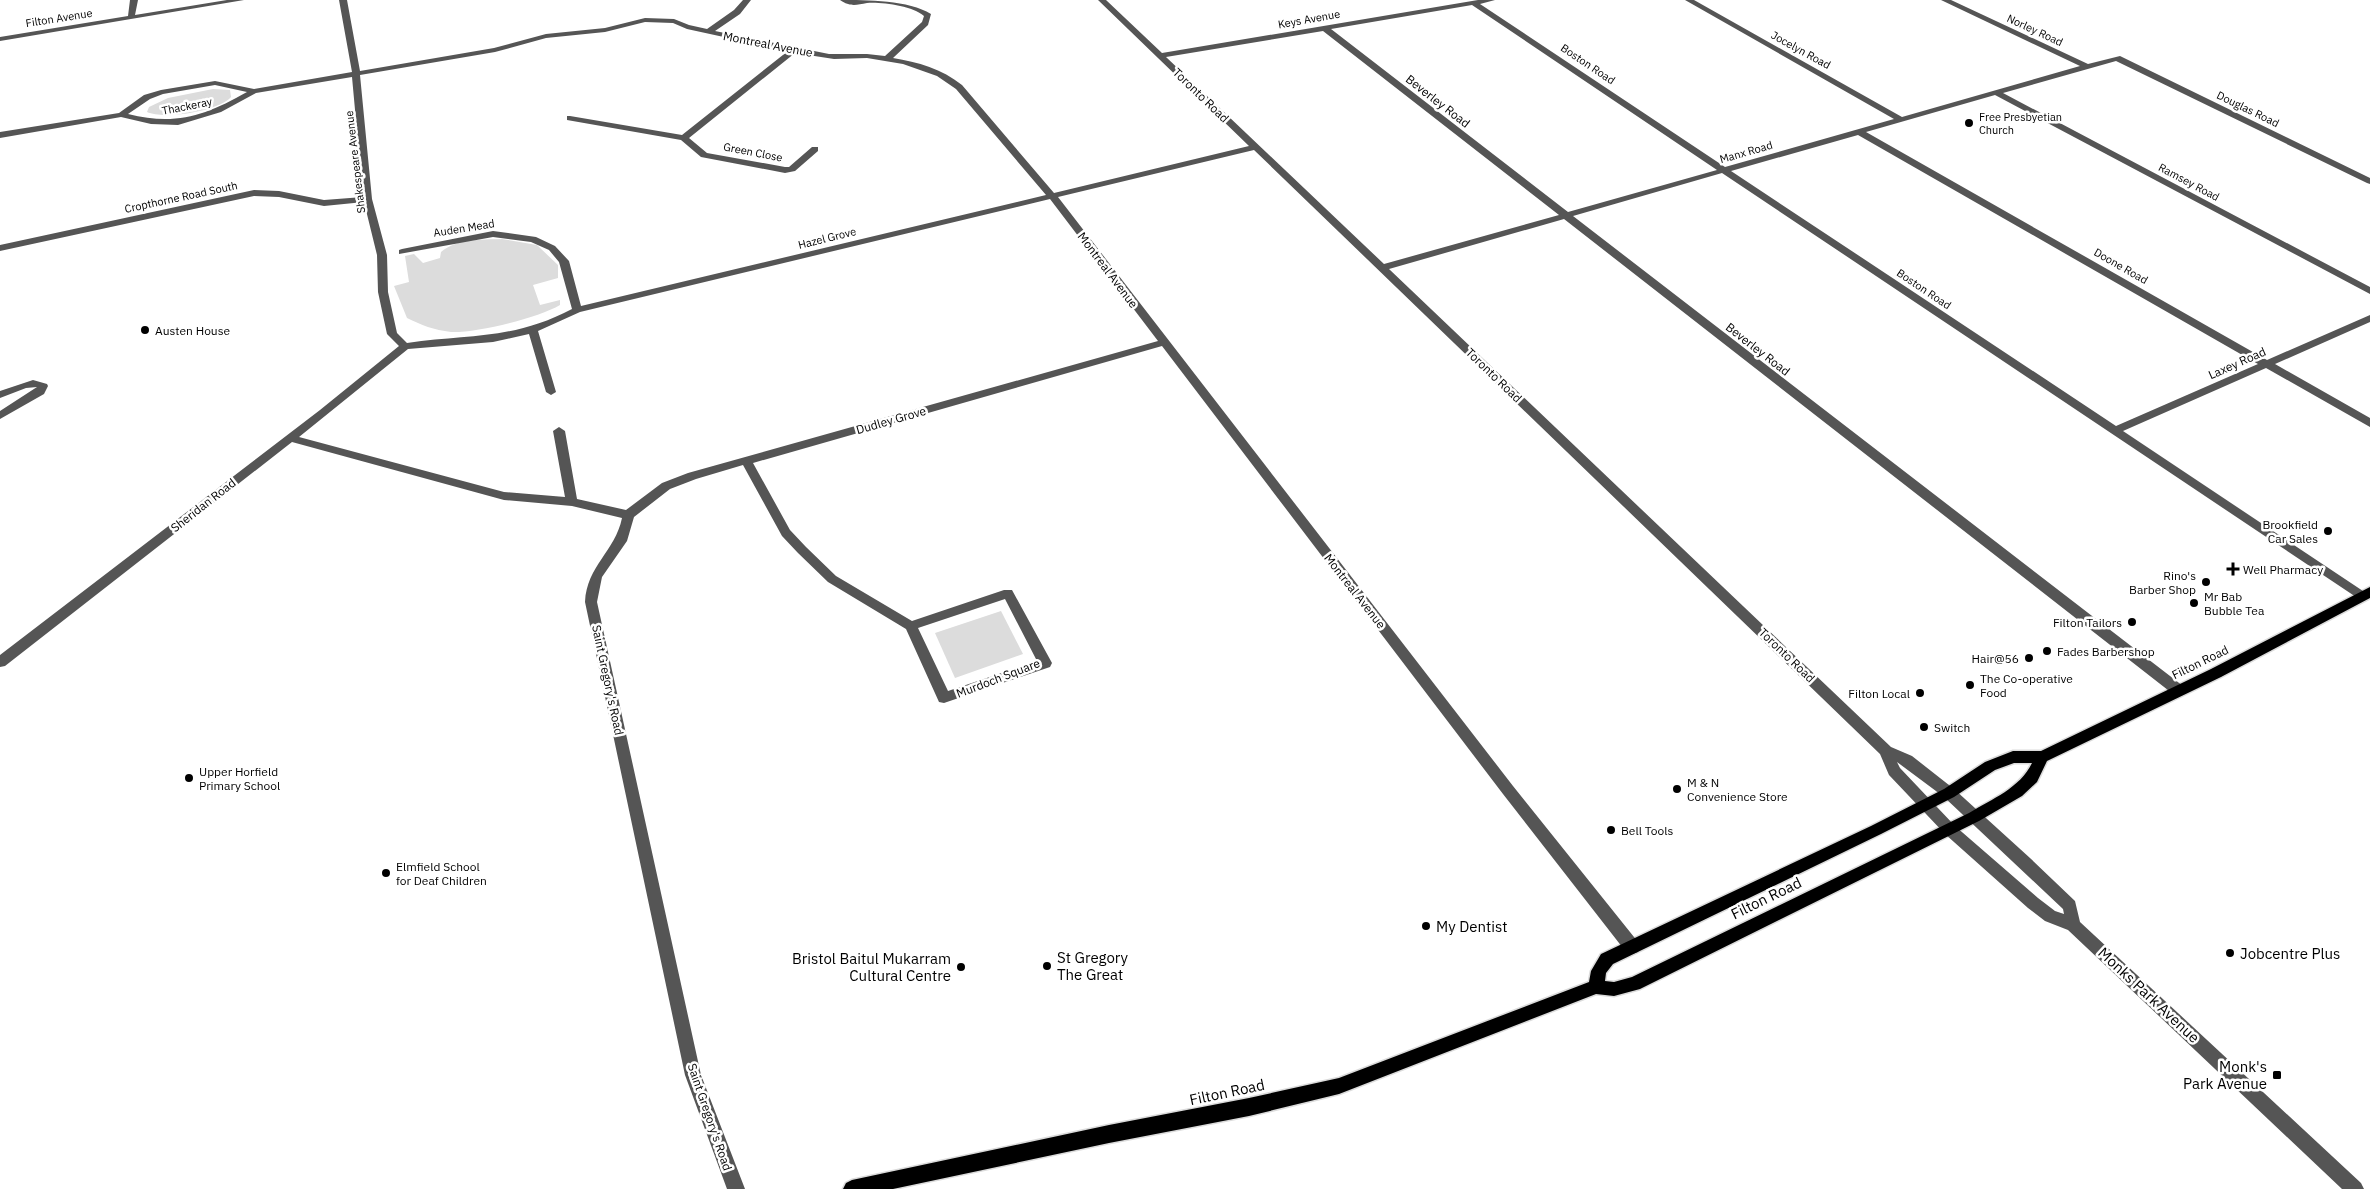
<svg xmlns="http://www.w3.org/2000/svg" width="2370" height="1189" viewBox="0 0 2370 1189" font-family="'IBM Plex Sans',sans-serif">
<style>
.green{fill:#dcdcdc}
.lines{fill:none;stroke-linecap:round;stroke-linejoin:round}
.major-casing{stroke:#dbdbdb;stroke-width:3}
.minor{fill:#555;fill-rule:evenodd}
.major{fill:#000;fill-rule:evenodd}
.poi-dot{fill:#000;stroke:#fff;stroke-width:2}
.labels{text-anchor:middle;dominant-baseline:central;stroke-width:5;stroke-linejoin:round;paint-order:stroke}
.far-street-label{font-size:11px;fill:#000;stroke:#fff}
.far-poi-label{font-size:11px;fill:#000;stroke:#fff;text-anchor:start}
.street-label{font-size:12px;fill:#000;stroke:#fff}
.poi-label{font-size:12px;fill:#000;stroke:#fff;text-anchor:start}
.near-street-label{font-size:15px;fill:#000;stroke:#fff}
.near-poi-label{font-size:15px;fill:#000;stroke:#fff;text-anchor:start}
</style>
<rect width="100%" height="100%" fill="#fff"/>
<g class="green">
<path d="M213,89L230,90L231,97C219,111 164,120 147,112L149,107L168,98Z"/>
<path d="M502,239L537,245L558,265V278L533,285L540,305L560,300V305C538,318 476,333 451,332C434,330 421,325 407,318L394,286L409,282L405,256L414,254L423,263L440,258L441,252C458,238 480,240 502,239Z"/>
<polygon points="1001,611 1023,654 955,678 935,633"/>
</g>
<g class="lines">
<defs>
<path id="major" d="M2370,587V598L2221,677L2047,761L2037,782L2022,796L1979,821L1640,989L1614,996L1596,994L1339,1094L1249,1116L1109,1143L893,1189H843L846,1183L852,1180L1109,1125L1249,1098L1339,1078L1589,982L1591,971L1601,954L1871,826L1944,789L1985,762L2013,751H2041L2211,669ZM2014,763H2032C2020,788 1992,799 1969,813L1632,977L1614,982L1605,981L1606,973L1613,964L1881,834L1954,797L1995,770Z"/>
</defs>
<use href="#major" class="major-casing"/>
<g class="minor">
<polygon points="130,0 138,0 135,15 227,0 244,0 0,41 0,37 128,16"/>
<path d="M339,0H347L360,71L494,48L546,34L605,28L645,18L674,19L689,25L707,29L734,10L743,0H751L740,14L715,31L829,54H867L885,56L922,22L924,16C912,6 883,2 867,3C856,5 850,7 840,0C867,0 909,0 931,14L928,25L893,58C918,62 942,69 962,85L1054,193L1249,146L1098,0H1106L1162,53L1478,0H1495L1480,4L1725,167L1894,119L1685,0H1694L1902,117L2080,66L1941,0H1951L2088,64L2120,56L2370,178V184L2367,183L2116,61L2003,93L2370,287V294L1995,95L1866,132L2267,360L2370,315V322L2275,364L2370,418V427L2266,368L2123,431L2366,593L2368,596L2366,599L2362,601L1722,173L1573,216L2183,686L2185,690L2183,694H2173L1564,219L1389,269L1891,747L1912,756L1954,789L2030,858L2075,901L2080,922L2361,1183L2364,1189H2342L2068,930L2045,921L2028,908L1945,834L1889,775L1880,754L1254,150L1058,197L1513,786L1638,942L1640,947L1638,952L1632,954L1626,952L1503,794L1162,346L753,463L790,530L806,547L836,576L912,621L1004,590H1012L1052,663L1050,667L944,703L939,702L906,629L828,582L798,553L782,536L743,465L696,479L670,489L634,517L627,541L602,577L597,602L701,1075L745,1189H727L685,1075L585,602C587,565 615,552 622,518L572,506L504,500L292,442L5,666L0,667V655L320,410L399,346L387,334L378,292L377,255L364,202L324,206L279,197L254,196L0,251V245L254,190L279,191L324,200L363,197L352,77L256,93L221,112L178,125L151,124L121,117L0,138V132L119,113L144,95L161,90L215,81L254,89L352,72ZM1472,5L1717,170L1568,212L1331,29ZM645,22L673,23L687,29L788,51L682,135L570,116H567V120L681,140L701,157L785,173L795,171L818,151V147H812L789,167H785L707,153L689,138L795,53L834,59L867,58L903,64L937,76L956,89L1046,195L581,306L569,261L555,246L536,237L493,231L402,249L399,250V254L493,237L531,242L549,250L559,262L572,309C513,340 470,334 407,343L397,333L388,292L387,255L372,199L360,75L495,52L546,38L605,32ZM1323,31L1559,215L1384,264L1166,57ZM215,85L247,92C205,116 175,126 128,114L150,99L163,94ZM1858,135L2258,364L2116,426L1731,171ZM1050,199L1158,341L688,473L662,483L626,510L577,499L565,431L559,427L553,431L565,497L504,492L299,437L408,349L493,342L529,334L546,392L551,395L556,392L538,331L580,312ZM1005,599L1037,661L948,691L918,628ZM1897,762L1944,797L2063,909L2064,914L2055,911L2038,898L1955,826L1900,768Z"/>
<polygon points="33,380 47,384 48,386 44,394 0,419 0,411 37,387 26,388 0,398 0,391"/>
</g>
<use href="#major" class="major"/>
</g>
<g class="poi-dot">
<circle cx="1969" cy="123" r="5"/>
<circle cx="145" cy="330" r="5"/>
<circle cx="2328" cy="531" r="5"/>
<path d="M2230.5 561.5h5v5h5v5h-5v5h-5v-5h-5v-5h5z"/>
<circle cx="2206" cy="582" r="5"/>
<circle cx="2194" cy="603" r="5"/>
<circle cx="2132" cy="622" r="5"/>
<circle cx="2047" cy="651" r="5"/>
<circle cx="2029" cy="658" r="5"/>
<circle cx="1970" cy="685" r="5"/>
<circle cx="1920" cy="693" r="5"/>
<circle cx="1924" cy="727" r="5"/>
<circle cx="189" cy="778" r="5"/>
<circle cx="1677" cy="789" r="5"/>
<circle cx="1611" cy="830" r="5"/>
<circle cx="386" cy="873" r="5"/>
<circle cx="1426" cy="926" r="5"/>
<circle cx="2230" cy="953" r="5"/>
<circle cx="1047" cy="966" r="5"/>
<circle cx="961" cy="967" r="5"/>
<rect x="2272" y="1070" width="10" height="10" rx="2.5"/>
</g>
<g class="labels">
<g class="far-street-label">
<text transform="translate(59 18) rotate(-9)">Filton Avenue</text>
<text transform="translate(1309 19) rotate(-10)">Keys Avenue</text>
<text transform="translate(2035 30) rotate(25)">Norley Road</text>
<text transform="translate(1801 50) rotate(29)">Jocelyn Road</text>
<text transform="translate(1588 64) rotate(34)">Boston Road</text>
<text transform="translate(187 106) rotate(-11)">Thackeray</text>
<text transform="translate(2248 109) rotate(26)">Douglas Road</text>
<text transform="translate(753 152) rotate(11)">Green Close</text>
<text transform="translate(1746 152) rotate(-16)">Manx Road</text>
<text transform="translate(355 162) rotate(-97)">Shakespeare Avenue</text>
<text transform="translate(2189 182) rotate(28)">Ramsey Road</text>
<text transform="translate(181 197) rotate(-12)">Cropthorne Road South</text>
<text transform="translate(464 228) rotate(-9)">Auden Mead</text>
<text transform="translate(827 238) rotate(-14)">Hazel Grove</text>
<text transform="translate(2121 266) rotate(30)">Doone Road</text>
<text transform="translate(1924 289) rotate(34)">Boston Road</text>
</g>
<g class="far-poi-label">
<text x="1979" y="117">Free Presbyetian<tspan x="1979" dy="13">Church</tspan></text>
</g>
<g class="street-label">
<text transform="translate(768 44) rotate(11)">Montreal Avenue</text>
<text transform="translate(1201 95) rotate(44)">Toronto Road</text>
<text transform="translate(1438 101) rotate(38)">Beverley Road</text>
<text transform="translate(1108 270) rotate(53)">Montreal Avenue</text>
<text transform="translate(1758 349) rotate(38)">Beverley Road</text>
<text transform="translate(2237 363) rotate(-24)">Laxey Road</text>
<text transform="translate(1494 375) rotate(44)">Toronto Road</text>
<text transform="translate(891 420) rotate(-16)">Dudley Grove</text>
<text transform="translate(203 505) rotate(-38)">Sheridan Road</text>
<text transform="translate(1355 591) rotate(52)">Montreal Avenue</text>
<text transform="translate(1787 655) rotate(44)">Toronto Road</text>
<text transform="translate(2200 662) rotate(-26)">Filton Road</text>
<text transform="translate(998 678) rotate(-21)">Murdoch Square</text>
<text transform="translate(608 680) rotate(78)">Saint Gregory's Road</text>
<text transform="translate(710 1117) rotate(71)">Saint Gregory's Road</text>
</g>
<g class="poi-label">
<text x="155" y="330">Austen House</text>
<text x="2318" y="524" text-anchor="end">Brookfield<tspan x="2318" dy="14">Car Sales</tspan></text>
<text x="2243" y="569">Well Pharmacy</text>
<text x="2196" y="575" text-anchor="end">Rino's<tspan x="2196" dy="14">Barber Shop</tspan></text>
<text x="2204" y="596">Mr Bab<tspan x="2204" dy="14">Bubble Tea</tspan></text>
<text x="2122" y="622" text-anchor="end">Filton Tailors</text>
<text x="2057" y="651">Fades Barbershop</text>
<text x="2019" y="658" text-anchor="end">Hair@56</text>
<text x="1980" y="678">The Co-operative<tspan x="1980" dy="14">Food</tspan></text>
<text x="1910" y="693" text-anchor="end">Filton Local</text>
<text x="1934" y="727">Switch</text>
<text x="199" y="771">Upper Horfield<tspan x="199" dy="14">Primary School</tspan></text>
<text x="1687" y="782">M &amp; N<tspan x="1687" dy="14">Convenience Store</tspan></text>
<text x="1621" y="830">Bell Tools</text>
<text x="396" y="866">Elmfield School<tspan x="396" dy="14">for Deaf Children</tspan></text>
</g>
<g class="near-street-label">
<text transform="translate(1766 898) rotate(-26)">Filton Road</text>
<text transform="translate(2149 995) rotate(43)">Monks Park Avenue</text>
<text transform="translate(1227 1092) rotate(-12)">Filton Road</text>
</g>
<g class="near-poi-label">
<text x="1436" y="926">My Dentist</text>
<text x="2240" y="953">Jobcentre Plus</text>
<text x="1057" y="957">St Gregory<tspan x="1057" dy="17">The Great</tspan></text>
<text x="951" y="958" text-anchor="end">Bristol Baitul Mukarram<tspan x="951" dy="17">Cultural Centre</tspan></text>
<text x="2267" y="1066" text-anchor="end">Monk's<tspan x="2267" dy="17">Park Avenue</tspan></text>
</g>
</g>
</svg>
